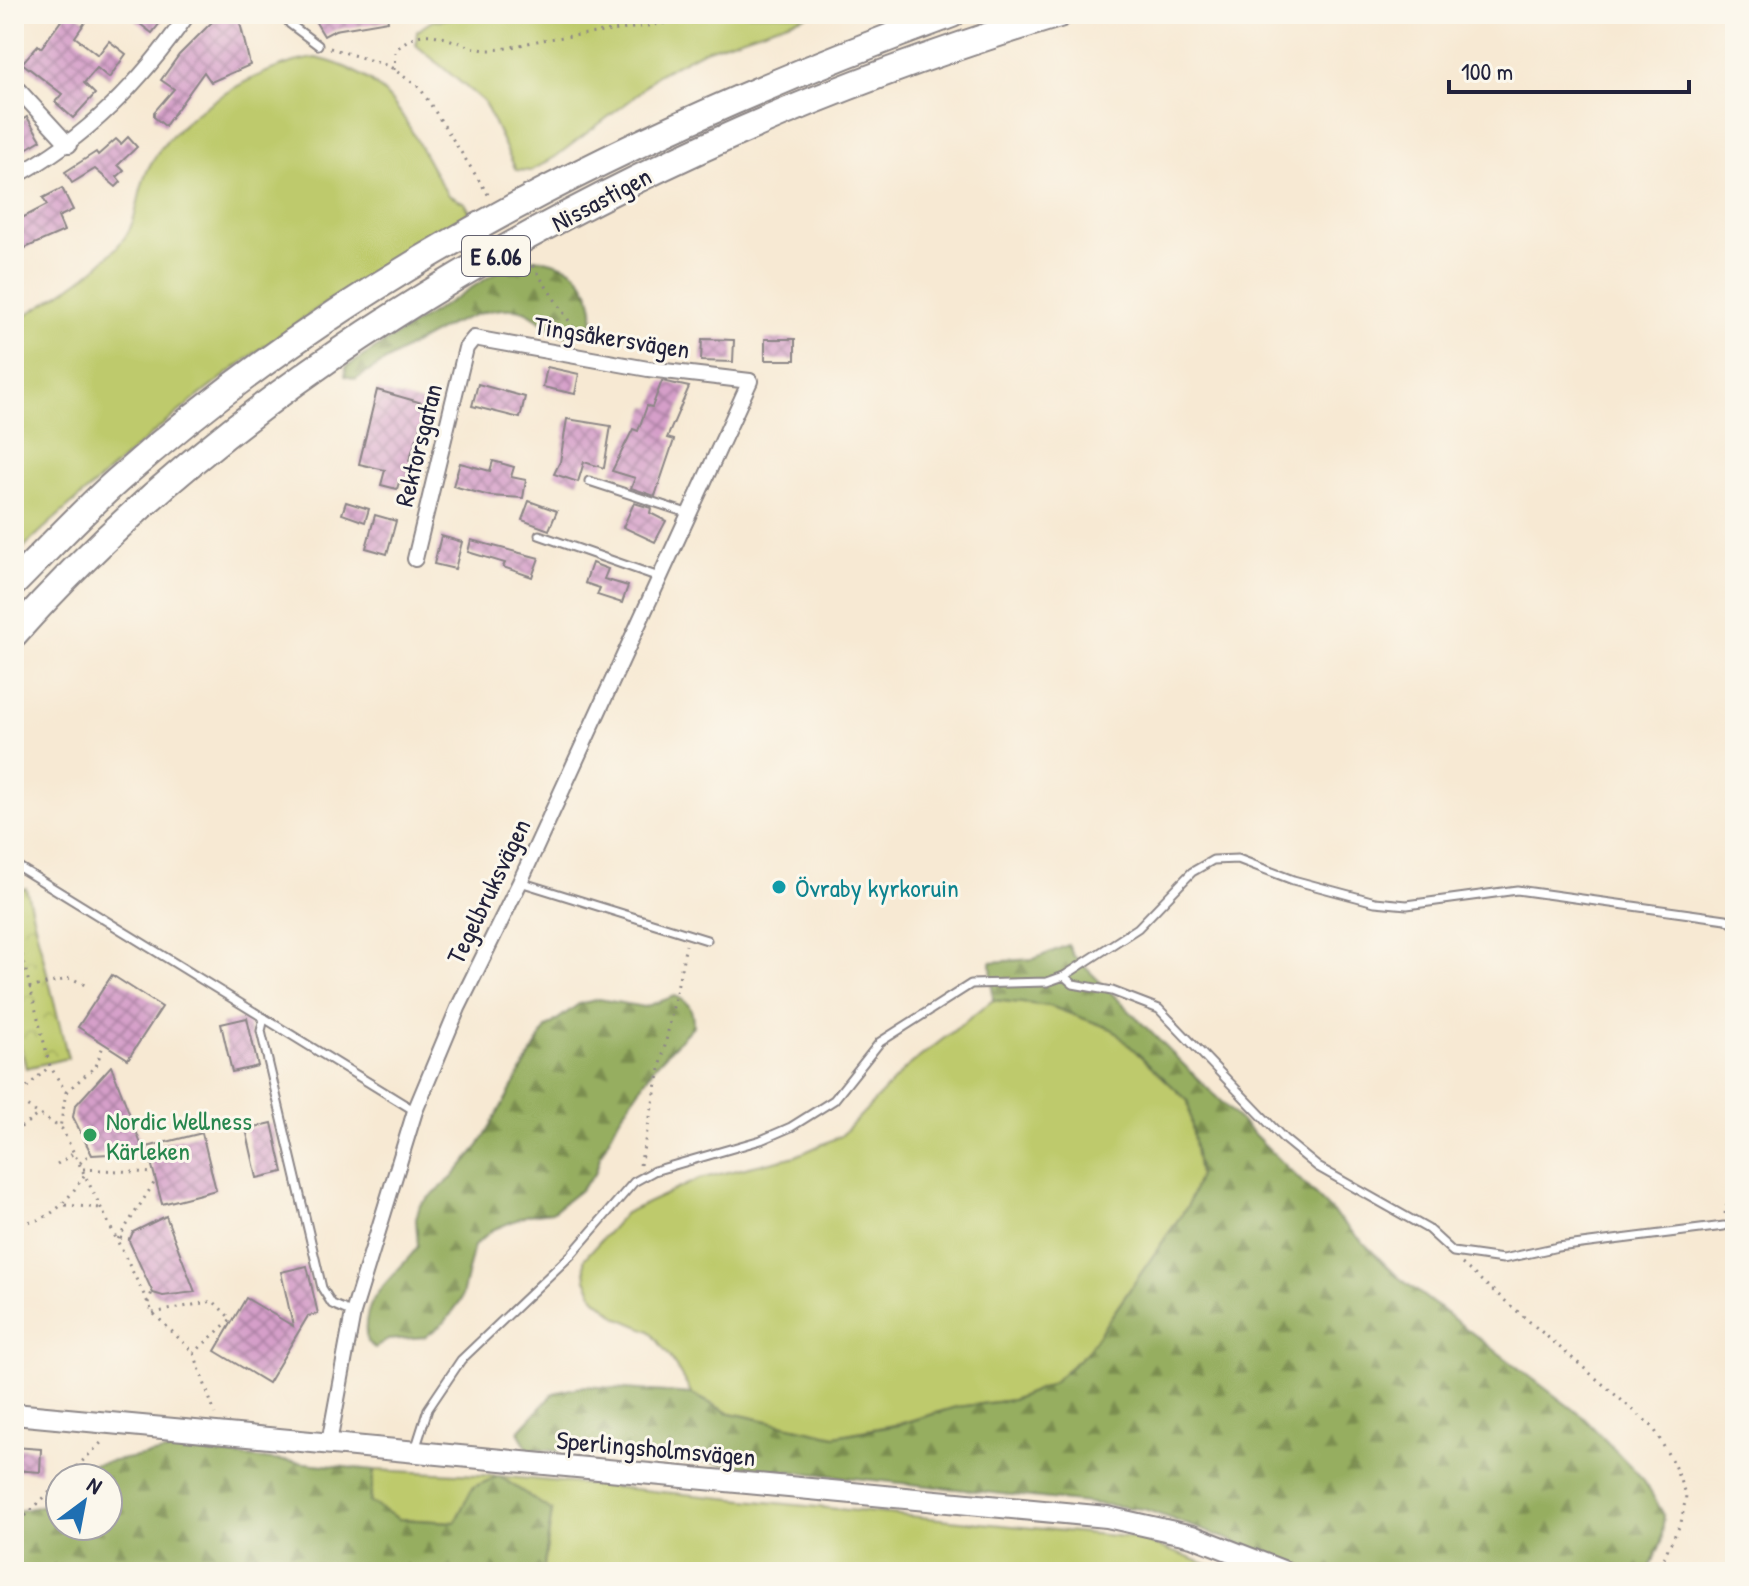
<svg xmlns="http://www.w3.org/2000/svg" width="1749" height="1586" viewBox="0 0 1749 1586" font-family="'Patrick Hand',sans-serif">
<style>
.grass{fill:#beca6c;stroke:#707654;stroke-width:2}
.forest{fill:url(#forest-firs);stroke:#5c684e;stroke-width:2}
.park{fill:url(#park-crowns);stroke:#707654;stroke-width:2}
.building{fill:url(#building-cross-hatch)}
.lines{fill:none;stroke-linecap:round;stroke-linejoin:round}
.lane-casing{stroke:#8c8687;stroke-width:11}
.street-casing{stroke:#8c8687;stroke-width:18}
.secondary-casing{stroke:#8c8687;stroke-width:24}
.highway-casing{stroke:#8c8687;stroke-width:30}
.path{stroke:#8c8687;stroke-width:3;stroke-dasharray:2 6;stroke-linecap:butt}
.lane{stroke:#fff;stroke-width:7}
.street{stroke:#fff;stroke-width:14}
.secondary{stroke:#fff;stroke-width:20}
.highway{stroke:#fff;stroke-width:26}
.culture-dot{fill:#0f9aa8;stroke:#fbf7ec;stroke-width:3}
.leisure-dot{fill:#2e9e5b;stroke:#fbf7ec;stroke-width:3}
.labels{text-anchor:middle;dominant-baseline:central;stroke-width:6;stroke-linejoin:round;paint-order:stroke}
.shield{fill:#fbf7ec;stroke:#636270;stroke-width:2}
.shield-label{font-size:24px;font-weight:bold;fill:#22223b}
.street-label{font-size:26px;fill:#22223b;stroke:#fbf7ec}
.culture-label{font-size:26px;fill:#0d838f;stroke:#fbf7ec;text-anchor:start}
.leisure-label{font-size:26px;fill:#27864d;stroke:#fbf7ec;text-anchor:start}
</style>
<defs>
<pattern id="forest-firs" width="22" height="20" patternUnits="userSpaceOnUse" patternTransform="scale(2)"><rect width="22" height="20" fill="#96ae60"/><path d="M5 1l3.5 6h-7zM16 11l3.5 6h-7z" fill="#7a8d50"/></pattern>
<pattern id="park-crowns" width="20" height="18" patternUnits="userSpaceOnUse" patternTransform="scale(2)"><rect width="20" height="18" fill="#beca6c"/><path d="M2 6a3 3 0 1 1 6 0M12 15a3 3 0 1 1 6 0" fill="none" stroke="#a3ad5e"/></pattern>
<pattern id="building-cross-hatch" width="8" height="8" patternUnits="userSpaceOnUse" patternTransform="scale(2)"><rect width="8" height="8" fill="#d59fc9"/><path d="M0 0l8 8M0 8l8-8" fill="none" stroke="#ac81a4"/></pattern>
</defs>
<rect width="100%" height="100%" fill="#fbf7ec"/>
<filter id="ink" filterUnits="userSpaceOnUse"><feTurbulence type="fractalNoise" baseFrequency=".0125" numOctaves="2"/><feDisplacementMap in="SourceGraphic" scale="16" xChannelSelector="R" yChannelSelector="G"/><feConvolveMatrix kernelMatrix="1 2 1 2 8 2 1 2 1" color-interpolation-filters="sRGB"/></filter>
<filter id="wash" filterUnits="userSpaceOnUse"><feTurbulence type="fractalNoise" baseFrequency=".006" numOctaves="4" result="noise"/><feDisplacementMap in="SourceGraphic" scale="32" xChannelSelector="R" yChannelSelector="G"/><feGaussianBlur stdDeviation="1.8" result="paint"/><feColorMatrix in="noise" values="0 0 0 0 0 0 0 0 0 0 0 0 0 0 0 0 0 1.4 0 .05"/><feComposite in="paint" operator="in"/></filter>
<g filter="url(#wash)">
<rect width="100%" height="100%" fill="#f7e9d3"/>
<g class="grass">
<polygon points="477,14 812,14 702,51 657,75 632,99 555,157 531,171 516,170 484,102 416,45 417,31 432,21"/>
<path d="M316,58C401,77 406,131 448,195L465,203L470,212C336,291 210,379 95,484C68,508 38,531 14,558V322C52,299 98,274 125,237C139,217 137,191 148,169C173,117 260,64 316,58Z"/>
<polygon points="993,1000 1049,1006 1112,1029 1188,1101 1193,1128 1199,1175 1188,1205 1086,1353 1051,1384 1012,1400 956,1407 898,1424 835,1436 727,1412 692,1394 670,1357 650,1331 619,1318 595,1298 586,1279 584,1259 625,1213 699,1179 796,1156 841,1136 906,1068"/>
<polygon points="374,1470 499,1476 1136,1538 1227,1572 543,1572 552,1511 473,1487 455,1522 399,1519 370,1503"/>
</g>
<g class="forest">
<path d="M538,259C551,261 565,264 575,272C587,283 599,311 590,326C587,331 580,335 575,338C547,335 541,315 521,310C474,299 395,357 356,379L345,376L346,367L514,261Z"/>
<polygon points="1068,945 1073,955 1397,1276 1583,1417 1643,1479 1664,1515 1661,1544 1648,1572 1318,1572 1144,1509 676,1459 528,1449 518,1432 554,1393 585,1386 692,1394 727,1412 835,1436 898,1425 956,1407 1012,1400 1051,1384 1086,1353 1188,1205 1199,1175 1188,1101 1112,1029 1050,1006 993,1000 991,962 1034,959"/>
<path d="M675,996C691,1003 693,1010 693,1026L655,1066L619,1119L601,1154L595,1174L579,1191L552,1212L528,1215L492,1230L474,1246L461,1300L445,1322L425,1337L388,1340L375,1348L367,1342C358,1295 396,1278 418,1246L416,1219L420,1205L453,1177L479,1146L546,1028L579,1004L599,999L644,1007Z"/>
<polygon points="176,1450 374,1470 370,1502 399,1519 455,1522 473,1487 499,1476 552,1511 543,1572 14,1572 14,1512 44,1505 60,1492 60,1526 108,1526 108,1478 76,1478 91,1465"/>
</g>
<polygon class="park" points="26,888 68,1058 26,1068 14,1019 14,891"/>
<g id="blocks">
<g class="building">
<polygon points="66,14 78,14 86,21 75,37 98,55 109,41 126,54 109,78 97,68 84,83 95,94 73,118 55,102 62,94 22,63 38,45 41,48"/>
<polygon points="127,14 167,14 152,33"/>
<polygon points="225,14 238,14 250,65 211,82 204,72 165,126 154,117 154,112 174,89 161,80 179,55 213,21"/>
<polygon points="311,14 387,14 388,21 335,30 324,36"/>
<polygon points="27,117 41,140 14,156 14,125"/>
<polygon points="128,137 137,147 118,165 124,171 117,177 121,182 116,187 95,169 72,183 65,172 96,152 98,155 116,139 121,144"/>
<polygon points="62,188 73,210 58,217 64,231 14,253 14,222 47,205 43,198"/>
<polygon points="702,339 734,340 733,362 701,361"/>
<rect x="765" y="339" width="30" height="21"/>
<polygon points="547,367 579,374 575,394 543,387"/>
<polygon points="662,381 689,387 667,438 674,440 655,496 631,488 635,478 612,471 633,429 638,431 647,406 652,407"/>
<polygon points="478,384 525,397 520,418 472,406"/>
<polygon points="377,390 429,405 409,460 413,461 407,481 400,479 397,489 381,485 385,470 359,464"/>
<polygon points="567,419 611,426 604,468 584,462 578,482 554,474 560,462"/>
<polygon points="493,461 514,467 511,477 526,480 523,498 490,496 453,486 460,463 490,471"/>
<polygon points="529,501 557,511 549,530 522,520"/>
<polygon points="346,502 369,509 365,522 342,514"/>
<polygon points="634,503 651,508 650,513 666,521 655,542 623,527"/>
<polygon points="375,515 396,521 387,554 366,548"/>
<polygon points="441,536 462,542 455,569 434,564"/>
<polygon points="471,540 539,558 532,577 503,567 505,563 468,552"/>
<polygon points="592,563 608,569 604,579 628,586 622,603 597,595 600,588 585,583"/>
<polygon points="112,975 162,1007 128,1059 78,1027"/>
<polygon points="247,1018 258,1066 232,1072 221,1024"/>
<polygon points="111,1066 117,1081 144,1152 92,1155 73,1117 75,1106"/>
<polygon points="272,1123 283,1172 257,1178 246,1129"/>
<polygon points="202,1133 216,1190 162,1204 147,1147"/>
<polygon points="166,1216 173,1235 195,1292 163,1296 153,1293 129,1241 133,1232"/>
<polygon points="307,1266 318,1314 308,1316 268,1383 215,1351 246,1298 293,1326 281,1272"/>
<polygon points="14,1447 41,1449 40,1472 14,1470"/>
</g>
</g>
</g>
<g filter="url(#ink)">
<use href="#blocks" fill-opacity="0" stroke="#8c8687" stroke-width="2"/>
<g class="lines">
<defs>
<g id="lane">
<polyline points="283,14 290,24 318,45"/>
<polyline points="589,481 690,514"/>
<polyline points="539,535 659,577"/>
<polyline points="14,864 415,1111"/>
<polyline points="520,882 707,940"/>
<polyline points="1064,976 1138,928 1192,872 1213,860 1238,859 1293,880 1375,902 1407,905 1517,890 1726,919 1735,925"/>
<polyline points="264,1018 261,1031 322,1288 332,1304 353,1313"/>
<polyline points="415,1450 428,1409 461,1360 571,1255 634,1182 654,1171 761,1140 791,1127 834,1100 880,1042 971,984 1047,982 1064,976 1073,984 1112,991 1159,1009 1284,1139 1318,1167 1428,1229 1453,1252 1503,1259 1558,1247 1724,1226"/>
</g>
<g id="street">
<polyline points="14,85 69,145"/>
<path d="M14,177C87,138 141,82 188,14"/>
<polyline points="329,1443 353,1313 415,1111 458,1008 520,882 750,381 648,369 474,338 466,348 415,559"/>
</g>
<polyline id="secondary" points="14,1414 1107,1517 1192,1536 1285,1572"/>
<g id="highway">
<path d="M14,583C48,549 81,513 117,481C357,266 652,124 952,14"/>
<path d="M14,634C278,336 682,128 1059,14"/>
</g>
</defs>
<use href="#lane" class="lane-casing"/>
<use href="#street" class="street-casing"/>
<use href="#secondary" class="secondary-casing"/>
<use href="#highway" class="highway-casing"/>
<g class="path">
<polyline points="330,48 389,66 420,88 489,196"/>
<path d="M394,70L395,51C425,19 448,43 480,49C498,53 524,43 542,40C597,32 653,28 707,14"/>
<polyline points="528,259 583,342"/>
<polyline points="14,924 50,1066 66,1092 60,1128"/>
<polyline points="29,988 71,978 85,985"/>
<polyline points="66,1092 96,1066 103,1046"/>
<polyline points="14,1098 62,1129 153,1313 194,1353 215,1414"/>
<polyline points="15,1098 50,1066"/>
<polyline points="14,1132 39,1114"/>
<polyline points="80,1163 91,1153"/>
<polyline points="57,1164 74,1153"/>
<polyline points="640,1165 686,945"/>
<polyline points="83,1169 154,1173"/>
<polyline points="14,1201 21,1222 14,1232"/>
<polyline points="65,1205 101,1208"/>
<polyline points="1725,1214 1735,1150"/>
<path d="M21,1222C52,1223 70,1197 85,1174"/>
<polyline points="120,1238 130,1239"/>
<polyline points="118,1239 156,1180"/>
<polyline points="1462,1264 1653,1427 1674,1465 1686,1496 1681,1523 1656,1572"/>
<polyline points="148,1303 152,1292"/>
<polyline points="153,1313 213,1301 231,1319 194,1353"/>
<polyline points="65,1478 102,1442"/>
<polyline points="14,1527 60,1482"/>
</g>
<use href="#lane" class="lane"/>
<use href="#street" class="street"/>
<use href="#secondary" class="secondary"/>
<use href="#highway" class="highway"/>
</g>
</g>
<circle class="culture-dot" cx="779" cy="887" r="8"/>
<circle class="leisure-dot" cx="90" cy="1135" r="8"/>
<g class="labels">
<rect class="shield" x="462" y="236" width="68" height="40" rx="6"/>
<g class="shield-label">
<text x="496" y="256">E 6.06</text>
</g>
<g class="street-label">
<text transform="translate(601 199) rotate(-28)">Nissastigen</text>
<text transform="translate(612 337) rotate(9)">Tingsåkersvägen</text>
<text transform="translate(418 445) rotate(-76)">Rektorsgatan</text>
<text transform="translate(488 891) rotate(-64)">Tegelbruksvägen</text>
<text transform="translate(656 1448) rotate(5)">Sperlingsholmsvägen</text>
</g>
<g class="culture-label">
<text x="795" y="887">Övraby kyrkoruin</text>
</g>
<g class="leisure-label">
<text x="106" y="1120">Nordic Wellness<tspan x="106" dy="30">Kärleken</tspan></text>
</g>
</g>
<rect width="1749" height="1586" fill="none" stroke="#fbf7ec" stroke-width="48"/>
<g transform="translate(84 1502) rotate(32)"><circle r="38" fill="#fbf7ec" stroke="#a4a2a5" stroke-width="2"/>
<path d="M0-6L14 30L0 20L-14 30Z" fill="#1f6fb2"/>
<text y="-12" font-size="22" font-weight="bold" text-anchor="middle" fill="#22223b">N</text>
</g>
<path d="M1449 80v12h240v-12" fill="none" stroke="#22223b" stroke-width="4"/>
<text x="1461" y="80" font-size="24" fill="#22223b" stroke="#fbf7ec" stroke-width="6" paint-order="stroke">100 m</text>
</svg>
